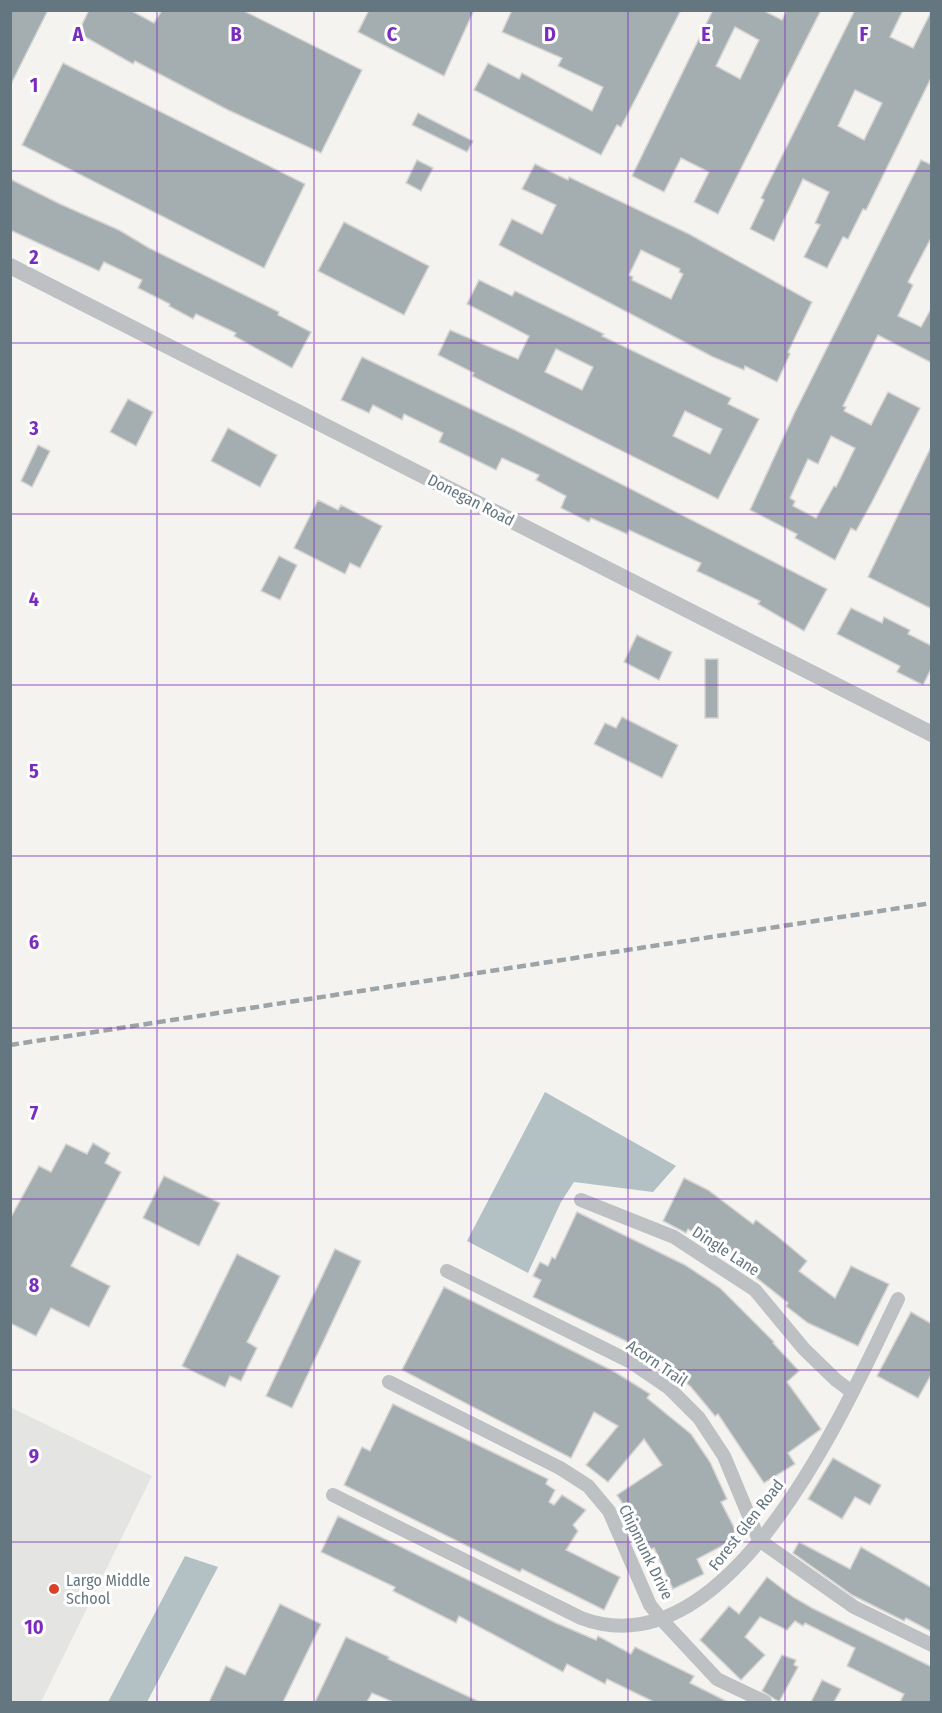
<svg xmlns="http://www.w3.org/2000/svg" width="942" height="1713" viewBox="0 0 942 1713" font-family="'Fira Sans Condensed',sans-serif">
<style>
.built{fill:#e4e5e3}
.water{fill:#b3c1c4}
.building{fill:#a4adb0;stroke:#d5d4d2;stroke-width:1.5;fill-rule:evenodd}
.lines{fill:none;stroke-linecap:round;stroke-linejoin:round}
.minor{stroke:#bdc1c4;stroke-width:14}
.tertiary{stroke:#bdc1c4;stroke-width:16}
.rail{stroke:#9ca4a8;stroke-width:4.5;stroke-dasharray:9 4.5;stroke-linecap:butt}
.grid{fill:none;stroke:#7b2cbf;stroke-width:1.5;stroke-opacity:0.55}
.poi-dot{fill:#db4028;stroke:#fff;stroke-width:2}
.labels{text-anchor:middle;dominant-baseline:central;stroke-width:6;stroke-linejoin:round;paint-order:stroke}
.street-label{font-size:16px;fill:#64767f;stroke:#fff}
.poi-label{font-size:16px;fill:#64767f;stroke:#fff;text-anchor:start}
.grid-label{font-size:20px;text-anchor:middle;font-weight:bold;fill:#7b2cbf;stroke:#fff;stroke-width:6;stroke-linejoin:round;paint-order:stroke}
</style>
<rect width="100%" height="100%" fill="#f4f3ef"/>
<polygon class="built" points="10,1407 152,1476 41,1702 11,1702"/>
<g class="water">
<polygon points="545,1092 676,1166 653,1192 574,1182 561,1202 528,1273 467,1241"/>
<polygon points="185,1556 218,1567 147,1702 108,1702"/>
</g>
<g class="building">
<polygon points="10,10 48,10 10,86"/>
<polygon points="89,10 130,10 154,23 162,10 242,10 362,70 321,153 228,110 135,61 133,64 78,33"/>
<polygon points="369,10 474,10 444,76 358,32"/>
<polygon points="512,10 681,10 621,127 617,125 601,155 474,90 488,63 519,79 522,73 592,111 603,87 558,66 562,58 502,32"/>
<path d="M713,10H762L782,20L787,10H821L718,214L694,202L709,172L681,158L664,192L632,176ZM735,27L759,40L740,79L716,66Z"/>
<path d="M855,10H903L890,37L913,48L932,10V76L866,210L863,209L848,239L843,237L827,268L804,257L820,225L815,223L829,192L803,179L774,241L750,229L764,200L761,198ZM855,90L882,103L864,140L838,126Z"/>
<polygon points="63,63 305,184 264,268 22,145"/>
<polygon points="418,113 473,141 467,152 412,125"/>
<polygon points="417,160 433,168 421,191 406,183"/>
<path d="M921,160L932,165V236L908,282L913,285L898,316L921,327L932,307V363L878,335L843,406L846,407L844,411L871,425L888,392L920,408L872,502L856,531L851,528L835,560L795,538L797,534L750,510L795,412ZM831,436L855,448L836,487L834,486L816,518L793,506L795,501L790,498L808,459L818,464Z"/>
<path d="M535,164L568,180L569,177L689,234L812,302L788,352L790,354L777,382L745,366L744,370L713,357L499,245L512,219L542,234L556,205L522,189ZM641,250L680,269L679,272L683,274L671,299L632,280L633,277L629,275Z"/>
<polygon points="10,179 60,204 119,230 149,248 279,312 278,315 311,332 292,368 234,336 236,333 196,314 193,319 169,306 170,304 138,288 142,280 104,262 99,271 10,230"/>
<polygon points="344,222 429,266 404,315 318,271"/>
<path d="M479,280L512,296L515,291L604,334L602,336L731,398L728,404L759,419L718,499L472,376L474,373L438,355L450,330L518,359L529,336L467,304ZM556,349L593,367L582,390L545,372ZM685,411L722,429L710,454L673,436Z"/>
<polygon points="362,357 515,430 827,589 804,631 758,604 760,601 697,571 701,563 629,530 627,534 591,518 589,522 561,508 566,496 536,480 539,475 502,458 496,470 439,442 443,433 404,414 402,420 373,405 369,413 341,400"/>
<polygon points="128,399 153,412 136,446 110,432"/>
<polygon points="228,428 277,455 260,487 211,461"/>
<polygon points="38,445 50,451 32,487 21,481"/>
<polygon points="932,445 932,609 868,577"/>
<polygon points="318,500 338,510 341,505 382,526 360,568 350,563 345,574 294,548"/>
<polygon points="279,556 297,565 280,600 261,591"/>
<polygon points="851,608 882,623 884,617 910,630 908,634 932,646 932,667 923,685 897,672 900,666 837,634"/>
<polygon points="637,635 672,652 659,680 624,662"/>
<rect x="705" y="659" width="13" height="59"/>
<polygon points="622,717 678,745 662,778 594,744 605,723 616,728"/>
<polygon points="93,1143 110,1153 105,1163 121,1172 71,1266 110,1286 89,1327 51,1308 36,1336 10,1323 10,1219 39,1166 51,1172 66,1144 87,1154"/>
<polygon points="164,1176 220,1203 199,1246 143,1218"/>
<polygon points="684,1178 708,1190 753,1224 756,1220 777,1236 807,1261 799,1271 835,1298 851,1266 889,1284 858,1346 808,1323 786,1306 788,1303 758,1279 722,1252 688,1229 686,1233 663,1221"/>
<polygon points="577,1212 685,1265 720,1288 774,1342 773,1343 799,1371 787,1382 821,1429 788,1453 795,1464 764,1483 718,1414 715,1416 691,1387 656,1357 655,1359 624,1340 533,1297 541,1280 533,1276 540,1262 548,1266 552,1257 555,1259"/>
<polygon points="335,1249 361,1261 292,1408 266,1396"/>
<polygon points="237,1254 280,1276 247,1342 257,1348 241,1381 230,1376 225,1387 182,1366"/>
<polygon points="444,1287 615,1372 650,1394 647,1398 691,1434 710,1462 727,1499 721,1502 739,1537 697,1559 704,1574 673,1589 654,1548 645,1552 633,1526 636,1524 617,1495 662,1465 644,1439 608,1482 586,1465 618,1426 594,1412 571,1458 402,1370"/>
<polygon points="911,1312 932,1324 932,1373 918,1398 877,1376"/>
<polygon points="393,1404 548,1479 546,1484 555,1490 549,1502 554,1505 562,1495 586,1510 573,1525 578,1531 566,1550 620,1577 604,1610 522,1569 520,1572 344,1485 362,1447 370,1451"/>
<polygon points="833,1458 881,1485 870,1505 855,1497 842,1519 808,1499"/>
<polygon points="338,1516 556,1623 596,1640 598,1636 631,1654 635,1647 694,1676 690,1683 728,1702 654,1702 607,1679 605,1684 567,1664 563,1672 459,1616 456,1623 393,1591 395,1587 321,1552"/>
<polygon points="799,1542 850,1569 861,1547 932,1588 932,1632 906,1618 904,1621 852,1595 793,1553"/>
<polygon points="767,1577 793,1597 812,1608 932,1667 932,1702 900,1702 904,1694 847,1666 855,1648 805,1623 803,1626 795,1621 787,1630 760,1617 745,1637 765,1655 741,1680 700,1640 729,1606 739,1614"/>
<polygon points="280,1604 321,1624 283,1702 209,1702 226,1666 245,1675"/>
<polygon points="346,1637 389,1657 388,1659 480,1702 393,1702 372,1693 367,1702 315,1702"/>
<polygon points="782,1655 796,1660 794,1665 798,1667 779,1702 762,1691"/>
<polygon points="822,1680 841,1689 834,1702 811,1702"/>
</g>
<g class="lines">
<g class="minor">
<polyline points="581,1200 674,1237 755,1290 804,1349 836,1380 852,1392"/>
<polyline points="447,1271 631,1362 669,1388 699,1418 724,1456 759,1540 854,1607 932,1645"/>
<polyline points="389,1382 560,1468 588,1486 609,1511 650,1605 662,1620 717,1679 765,1702"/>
<path d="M333,1495L581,1618C731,1675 848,1402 898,1299"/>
</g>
<polyline class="tertiary" points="10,266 932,734"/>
<polyline class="rail" points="10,1045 932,903"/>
</g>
<path class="grid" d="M157,10V1702M314,10V1702M471,10V1702M628,10V1702M785,10V1702M10,171H932M10,343H932M10,514H932M10,685H932M10,856H932M10,1028H932M10,1199H932M10,1370H932M10,1542H932"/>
<circle class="poi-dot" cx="54" cy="1589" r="6"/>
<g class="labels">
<g class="street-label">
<text transform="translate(471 500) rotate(27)">Donegan Road</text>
<text transform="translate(726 1251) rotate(33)">Dingle Lane</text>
<text transform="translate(657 1363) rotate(34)">Acorn Trail</text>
<text transform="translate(746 1525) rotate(-52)">Forest Glen Road</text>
<text transform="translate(646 1552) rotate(64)">Chipmunk Drive</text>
</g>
<g class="poi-label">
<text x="66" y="1580">Largo Middle<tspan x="66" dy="18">School</tspan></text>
</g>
</g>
<g class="grid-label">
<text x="78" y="41">A</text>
<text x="236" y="41">B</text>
<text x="392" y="41">C</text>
<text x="550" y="41">D</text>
<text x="706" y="41">E</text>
<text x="864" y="41">F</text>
<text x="34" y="92">1</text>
<text x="34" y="264">2</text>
<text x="34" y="435">3</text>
<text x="34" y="606">4</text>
<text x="34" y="778">5</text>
<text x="34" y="949">6</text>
<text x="34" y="1120">7</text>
<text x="34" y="1292">8</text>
<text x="34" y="1463">9</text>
<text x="34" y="1634">10</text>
</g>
<rect width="942" height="1713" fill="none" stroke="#64767f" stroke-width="24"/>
</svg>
